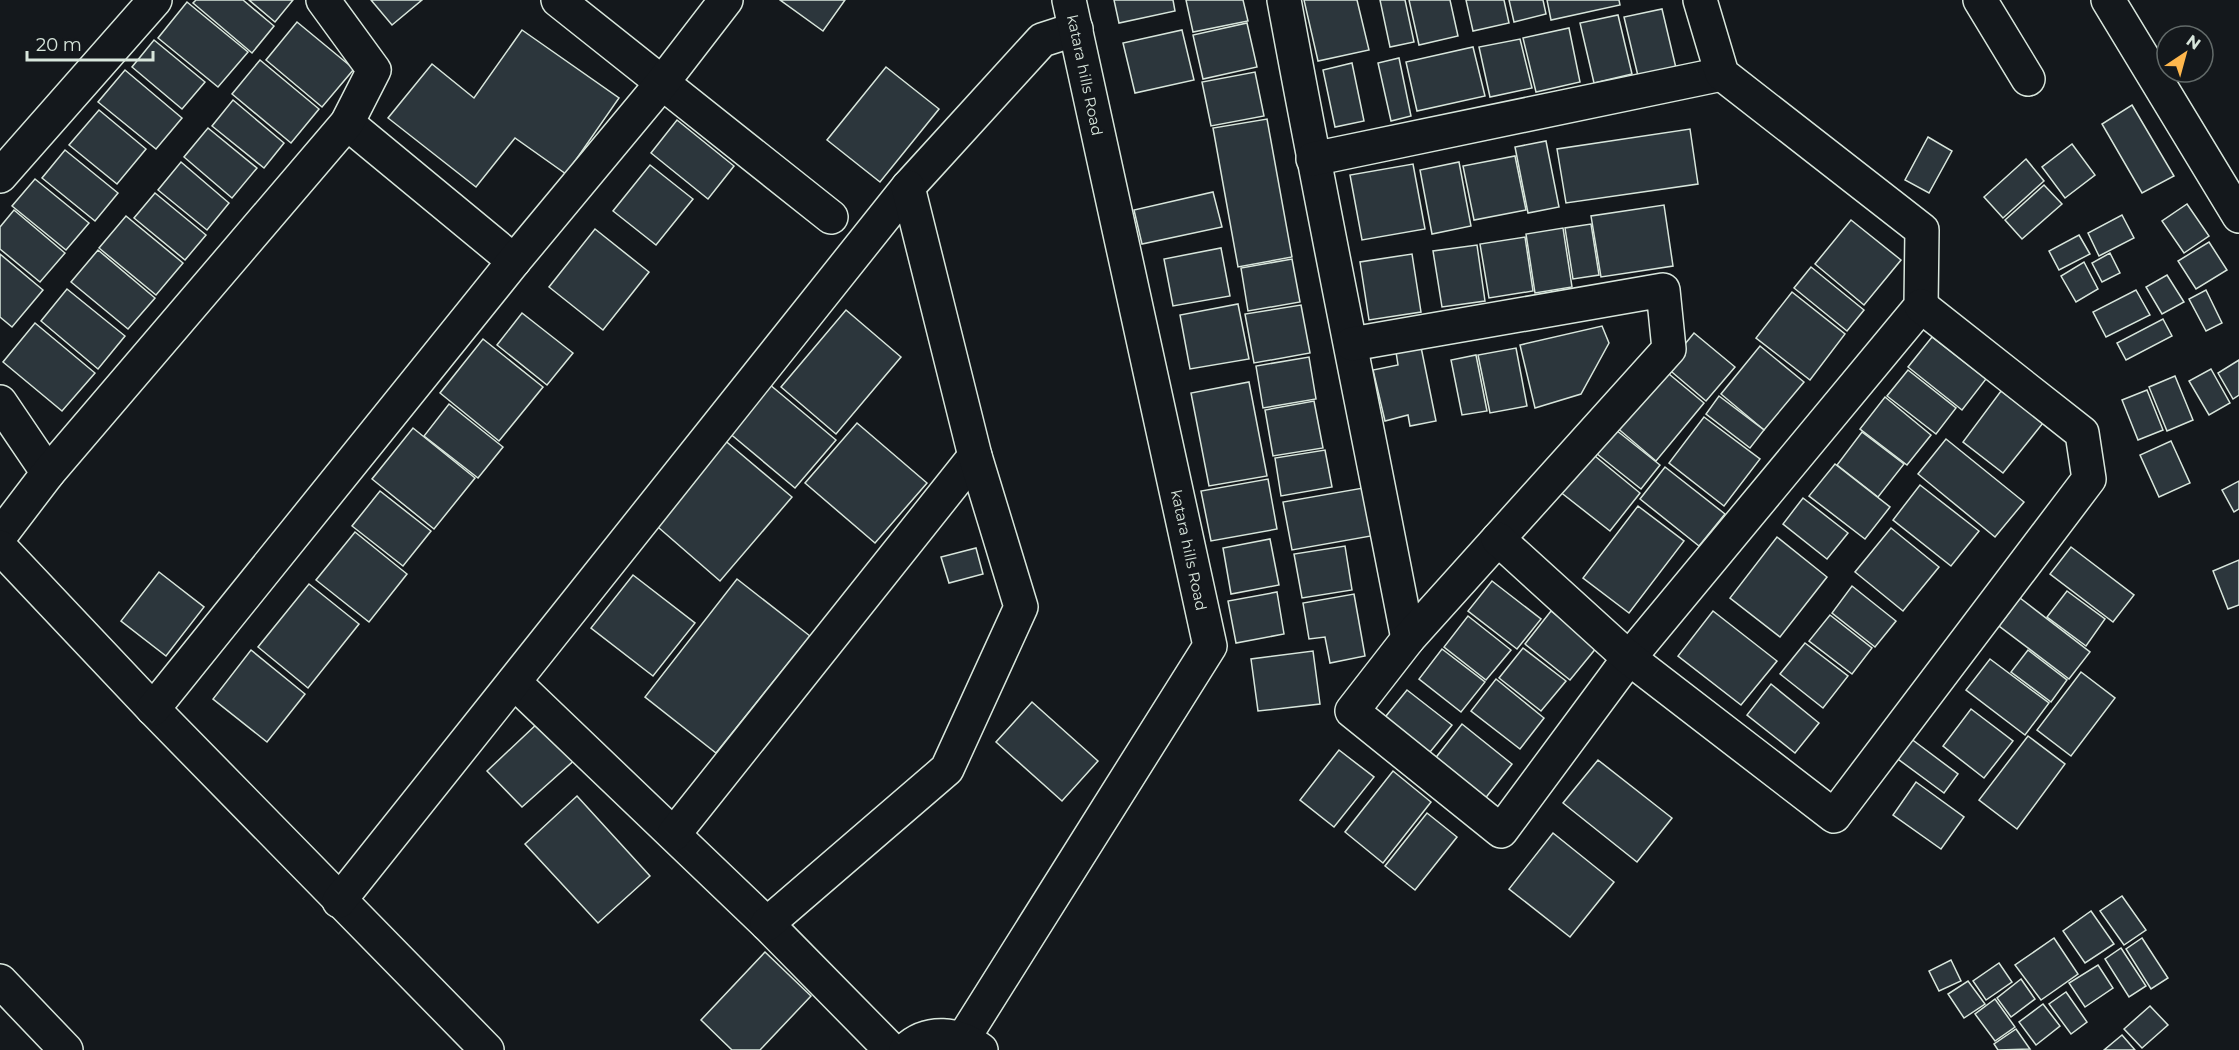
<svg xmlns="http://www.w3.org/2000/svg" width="2239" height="1050" viewBox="0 0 2239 1050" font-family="Montserrat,sans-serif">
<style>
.building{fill:#2c363c;stroke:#d8e6dc;stroke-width:1.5}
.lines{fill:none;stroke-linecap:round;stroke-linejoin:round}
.minor-casing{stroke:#d8e6dc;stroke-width:36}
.tertiary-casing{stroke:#d8e6dc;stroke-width:36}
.minor{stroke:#14181c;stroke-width:33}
.tertiary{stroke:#14181c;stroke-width:33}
.labels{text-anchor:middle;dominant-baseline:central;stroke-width:4.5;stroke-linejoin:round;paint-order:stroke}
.street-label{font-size:15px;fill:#d8e6dc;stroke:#14181c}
</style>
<rect width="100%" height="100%" fill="#14181c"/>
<g class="building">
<polygon points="196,0 243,0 274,26 252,53 193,3"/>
<polygon points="249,0 293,0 275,22"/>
<polygon points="371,0 422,0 392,25"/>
<polygon points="780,0 845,0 823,31"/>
<polygon points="1114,0 1173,0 1175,11 1119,23"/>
<polygon points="1186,0 1243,0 1248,21 1193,32"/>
<polygon points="1304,0 1357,0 1369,50 1318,61"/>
<polygon points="1380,0 1405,0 1414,42 1390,47"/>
<polygon points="1409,0 1450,0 1458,36 1419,45"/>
<polygon points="1466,0 1504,0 1509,23 1473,31"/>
<polygon points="1509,0 1543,0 1546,14 1514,22"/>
<polygon points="1547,0 1619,0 1620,5 1551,20"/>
<polygon points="187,2 248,52 218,87 158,38"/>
<polygon points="1662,9 1676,68 1638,76 1624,17"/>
<polygon points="1618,15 1632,74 1594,83 1580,23"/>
<polygon points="297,22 354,69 322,107 266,60"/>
<polygon points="1247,23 1257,67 1203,79 1193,35"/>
<polygon points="1569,28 1580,82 1536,92 1523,38"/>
<polygon points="522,30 619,98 566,174 515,138 476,187 388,118 432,64 474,98"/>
<polygon points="1182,30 1194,80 1135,93 1123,43"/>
<polygon points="1520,39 1532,88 1490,97 1479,47"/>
<polygon points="154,40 205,82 182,109 132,67"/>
<polygon points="1473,47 1485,96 1417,111 1406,62"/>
<polygon points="1399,58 1411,116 1391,121 1378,63"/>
<polygon points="260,60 319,109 291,143 232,94"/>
<polygon points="1352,63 1364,121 1335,127 1323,70"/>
<polygon points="886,67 939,109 880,182 827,140"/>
<polygon points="125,70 182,118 156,149 98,102"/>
<polygon points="1255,72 1264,116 1211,126 1202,82"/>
<polygon points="233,100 284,143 264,168 212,126"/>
<polygon points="2132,105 2174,176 2142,193 2102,124"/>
<polygon points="99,110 146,149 117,184 69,145"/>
<polygon points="1267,119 1292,257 1238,267 1213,128"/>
<polygon points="677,120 734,166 708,199 651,153"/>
<polygon points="208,128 257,168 232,198 184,157"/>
<polygon points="1690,129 1698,184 1566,203 1557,149"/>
<polygon points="1928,137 1952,151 1929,193 1905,180"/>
<polygon points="1546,141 1559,207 1528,213 1515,147"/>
<polygon points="2072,144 2095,175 2065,198 2042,167"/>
<polygon points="65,150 118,193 95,221 42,178"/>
<polygon points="1515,156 1526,210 1474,220 1463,166"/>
<polygon points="2026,159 2044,181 2003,218 1984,197"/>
<polygon points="181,162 229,203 207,230 158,190"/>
<polygon points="1459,162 1471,226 1432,234 1420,170"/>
<polygon points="1413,164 1425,229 1362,240 1350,175"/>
<polygon points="650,165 693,199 656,245 613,211"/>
<polygon points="35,179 89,223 66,250 12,206"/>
<polygon points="2044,185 2062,204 2022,239 2005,220"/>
<polygon points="1213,192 1222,227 1142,244 1134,210"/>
<polygon points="155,193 206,235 185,260 134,218"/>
<polygon points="2187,204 2209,236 2184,253 2162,221"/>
<polygon points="1664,205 1673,266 1601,277 1591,216"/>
<polygon points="14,210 65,253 40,282 0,249 0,227"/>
<polygon points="2122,215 2134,238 2099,256 2088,233"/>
<polygon points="126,216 183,263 156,295 99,248"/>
<polygon points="1851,220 1901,260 1864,305 1815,264"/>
<polygon points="1591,224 1599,275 1573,279 1565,228"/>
<polygon points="1563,228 1572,287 1535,293 1526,234"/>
<polygon points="595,229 649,272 603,330 549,287"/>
<polygon points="2079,235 2090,254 2059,270 2049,251"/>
<polygon points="1525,237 1533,291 1489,298 1480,244"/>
<polygon points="2209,242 2227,270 2196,289 2178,261"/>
<polygon points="1477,245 1485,301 1442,307 1433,251"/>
<polygon points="1221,248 1230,296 1173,306 1164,259"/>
<polygon points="98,250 155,298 128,329 71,282"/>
<polygon points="2110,253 2120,273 2102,282 2092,263"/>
<polygon points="0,254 43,290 12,327 0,317"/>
<polygon points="1412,254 1421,312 1369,320 1360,262"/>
<polygon points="1292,259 1300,302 1248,311 1241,268"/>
<polygon points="2084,262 2098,289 2076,302 2061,276"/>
<polygon points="1811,267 1864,310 1847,331 1794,288"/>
<polygon points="2167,275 2184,302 2162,314 2146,287"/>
<polygon points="67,289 125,336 98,369 41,321"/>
<polygon points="2136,290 2150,315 2106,337 2093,312"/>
<polygon points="2206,290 2222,323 2206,331 2189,299"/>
<polygon points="1792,292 1845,334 1810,380 1756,338"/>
<polygon points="1238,304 1249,359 1190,369 1180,315"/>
<polygon points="1301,305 1310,353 1254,363 1245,314"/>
<polygon points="846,310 901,357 836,434 781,387"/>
<polygon points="522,313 573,353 547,385 497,345"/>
<polygon points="2163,319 2172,336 2126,360 2117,343"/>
<polygon points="35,323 95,373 62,411 3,362"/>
<polygon points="1602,326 1609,343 1581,394 1535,408 1520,345"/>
<polygon points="1694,333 1735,367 1706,401 1666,367"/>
<polygon points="1932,337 1986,379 1962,410 1908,367"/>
<polygon points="483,339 543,387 499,441 440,393"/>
<polygon points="1760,346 1804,382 1764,430 1721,394"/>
<polygon points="1421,347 1436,421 1410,426 1408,415 1385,421 1373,370 1398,365 1396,352"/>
<polygon points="1516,348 1527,406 1490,413 1478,355"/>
<polygon points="1476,355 1487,411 1462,415 1451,360"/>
<polygon points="1309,357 1316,399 1263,408 1256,366"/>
<polygon points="2239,360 2239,395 2233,399 2218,373"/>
<polygon points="1663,369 1704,403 1656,461 1615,426"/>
<polygon points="2211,369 2230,403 2209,415 2189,381"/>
<polygon points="1908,370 1956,408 1936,434 1887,396"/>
<polygon points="2175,376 2193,420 2167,431 2149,387"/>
<polygon points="1249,382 1267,476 1209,486 1191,393"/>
<polygon points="769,384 836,440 795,488 728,432"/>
<polygon points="2147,390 2163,430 2138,440 2122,400"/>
<polygon points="2001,391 2043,423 2003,473 1963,442"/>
<polygon points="1719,396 1764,430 1750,448 1706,414"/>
<polygon points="1885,397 1931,435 1907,465 1860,429"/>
<polygon points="1314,401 1323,448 1273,456 1265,410"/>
<polygon points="449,404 503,447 478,478 424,436"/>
<polygon points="1704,417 1760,459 1724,506 1669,463"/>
<polygon points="857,423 927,483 875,543 805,483"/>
<polygon points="1611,426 1660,465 1641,489 1592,450"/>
<polygon points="413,428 475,478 434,529 372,479"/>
<polygon points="1862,432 1904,464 1878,497 1837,465"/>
<polygon points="722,438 792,497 720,581 651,521"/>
<polygon points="1946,439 2024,502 1995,537 1918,474"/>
<polygon points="2171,441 2190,483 2159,497 2140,455"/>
<polygon points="1325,450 1332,487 1281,496 1275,458"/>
<polygon points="1590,452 1640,493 1610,531 1559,491"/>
<polygon points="1835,464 1890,507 1865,539 1809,496"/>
<polygon points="1665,467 1725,514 1699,546 1640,499"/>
<polygon points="1268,479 1277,529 1211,541 1201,491"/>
<polygon points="2239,481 2239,509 2234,512 2222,490"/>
<polygon points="1920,485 1979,531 1951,566 1893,520"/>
<polygon points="1363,488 1371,536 1292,550 1283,502"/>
<polygon points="380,491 431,531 403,566 352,526"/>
<polygon points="1803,498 1848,533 1827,559 1783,524"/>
<polygon points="1638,506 1684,541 1629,613 1583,578"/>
<polygon points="1891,528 1939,567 1903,611 1855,572"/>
<polygon points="355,532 407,574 369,622 316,580"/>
<polygon points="1777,537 1827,577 1780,637 1730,598"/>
<polygon points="1270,539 1279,585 1231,594 1223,548"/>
<polygon points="1345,546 1352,590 1302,598 1294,554"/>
<polygon points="2071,547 2134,595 2113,622 2050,574"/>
<polygon points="976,548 983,574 949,583 941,557"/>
<polygon points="2239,560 2239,605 2228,609 2213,571"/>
<polygon points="159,572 204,607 166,656 121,621"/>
<polygon points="633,575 695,623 653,676 591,628"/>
<polygon points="737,579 810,636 716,753 645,697"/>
<polygon points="1492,581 1541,619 1517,649 1468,611"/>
<polygon points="309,584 359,624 308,688 258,647"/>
<polygon points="1852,586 1896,621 1875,647 1832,613"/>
<polygon points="2067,591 2105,619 2086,646 2047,617"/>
<polygon points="1277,592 1284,634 1236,643 1228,601"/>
<polygon points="1354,594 1365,656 1330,663 1325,637 1309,639 1303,603"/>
<polygon points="2020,598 2090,652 2069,679 1999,626"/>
<polygon points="1551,611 1597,647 1570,680 1525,644"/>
<polygon points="1713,611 1777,661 1741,705 1678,656"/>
<polygon points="1830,615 1872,648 1852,674 1809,641"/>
<polygon points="1468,616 1511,650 1486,680 1444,647"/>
<polygon points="1805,643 1848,676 1823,708 1780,674"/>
<polygon points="1523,648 1566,681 1541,711 1499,678"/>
<polygon points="1442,649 1485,682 1461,712 1419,679"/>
<polygon points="251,650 305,694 267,742 213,699"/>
<polygon points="2028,650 2067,680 2051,702 2011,672"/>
<polygon points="1313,651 1320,704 1258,711 1251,659"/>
<polygon points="1990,659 2049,703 2025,735 1966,690"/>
<polygon points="2081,672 2115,698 2071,756 2037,730"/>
<polygon points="1496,679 1544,718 1520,749 1471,711"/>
<polygon points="1771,684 1819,723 1795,753 1747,715"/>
<polygon points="1407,690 1452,725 1426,757 1382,721"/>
<polygon points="1032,702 1098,761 1062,801 996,742"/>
<polygon points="1971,709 2013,741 1984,778 1943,746"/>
<polygon points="540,721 578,757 522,807 487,771"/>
<polygon points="1462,724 1512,764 1484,800 1434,760"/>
<polygon points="1906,735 1958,774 1944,793 1891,754"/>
<polygon points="2028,736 2065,764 2017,829 1979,800"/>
<polygon points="1339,750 1374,777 1334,827 1300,800"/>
<polygon points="1598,760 1672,818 1637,862 1563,803"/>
<polygon points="1393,771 1431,802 1383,863 1345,832"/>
<polygon points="1916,782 1964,817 1941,849 1893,815"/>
<polygon points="577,796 650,876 598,923 525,844"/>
<polygon points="1427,813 1457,837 1415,890 1385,866"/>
<polygon points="1553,833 1614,882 1570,937 1509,889"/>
<polygon points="2122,896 2146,930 2124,945 2100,911"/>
<polygon points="2091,911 2114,944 2085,963 2063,931"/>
<polygon points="2054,938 2078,974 2041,1000 2015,965"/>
<polygon points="2142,938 2168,978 2151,989 2126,949"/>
<polygon points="2121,948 2146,986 2129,997 2105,959"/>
<polygon points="765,952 811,996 760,1050 732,1050 701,1020"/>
<polygon points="1951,960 1961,981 1939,991 1929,971"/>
<polygon points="1999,963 2012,982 1986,1000 1973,981"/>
<polygon points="2098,965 2113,988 2085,1007 2069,983"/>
<polygon points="2021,979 2035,999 2011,1017 1997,998"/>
<polygon points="1968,981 1985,1004 1964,1018 1948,994"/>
<polygon points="2066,992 2087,1022 2071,1034 2049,1004"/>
<polygon points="1995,999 2015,1027 1995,1041 1975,1014"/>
<polygon points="2043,1004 2060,1026 2036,1045 2019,1022"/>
<polygon points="2150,1006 2168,1025 2142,1048 2124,1029"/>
<polygon points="2016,1029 2030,1049 1998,1050 1994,1044"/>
<polygon points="2122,1035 2135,1050 2104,1050"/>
</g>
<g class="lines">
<defs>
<g id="minor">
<polyline points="558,0 831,217"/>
<path d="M1284,0C1323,213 1367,426 1408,639"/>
<polyline points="1980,0 2028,79"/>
<polyline points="347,123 514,261"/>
<polyline points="1313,159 1722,74"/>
<polyline points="0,176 155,0"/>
<polyline points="1352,344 1663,290 1669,349 1408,639 1352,711 1501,831 1629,658 1921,306 1922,230 1722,74 1700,0"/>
<polyline points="0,402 48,473"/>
<polyline points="0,536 48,473 347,123 374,70 323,0"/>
<polyline points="1498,539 1629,658 1834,816 2089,479 2082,433 1921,306"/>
<polyline points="0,547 153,709 487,1050"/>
<polyline points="514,682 767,924 891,1050"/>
<polyline points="153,709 514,261 662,83 726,0"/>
<polyline points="674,834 975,456"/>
<polyline points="339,901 908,187 1042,40 1076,29"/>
<polyline points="767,924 947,769 1021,607 975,456 908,187"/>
<polyline points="0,981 66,1050"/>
<polyline points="963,1039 1210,646 1069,0"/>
<path d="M906,1050C928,1029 958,1033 981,1050"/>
</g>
<polyline id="tertiary" points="2108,0 2239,216"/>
</defs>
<use href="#minor" class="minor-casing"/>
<use href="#tertiary" class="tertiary-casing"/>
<use href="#minor" class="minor"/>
<use href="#tertiary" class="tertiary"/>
</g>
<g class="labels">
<g class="street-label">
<text transform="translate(1085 75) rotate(78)">katara hills Road</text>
<text transform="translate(1189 550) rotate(78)">katara hills Road</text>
</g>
</g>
<g transform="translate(2185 54) rotate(36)"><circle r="28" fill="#14181c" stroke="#626a69" stroke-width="1.5"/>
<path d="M0-4.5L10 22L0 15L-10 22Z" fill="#ffb74d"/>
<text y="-9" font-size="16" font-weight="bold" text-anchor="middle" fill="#d8e6dc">N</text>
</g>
<path d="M27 51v9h126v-9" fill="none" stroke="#d8e6dc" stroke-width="3"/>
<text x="36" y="51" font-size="18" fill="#d8e6dc" stroke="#14181c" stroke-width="4.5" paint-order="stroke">20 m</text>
</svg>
